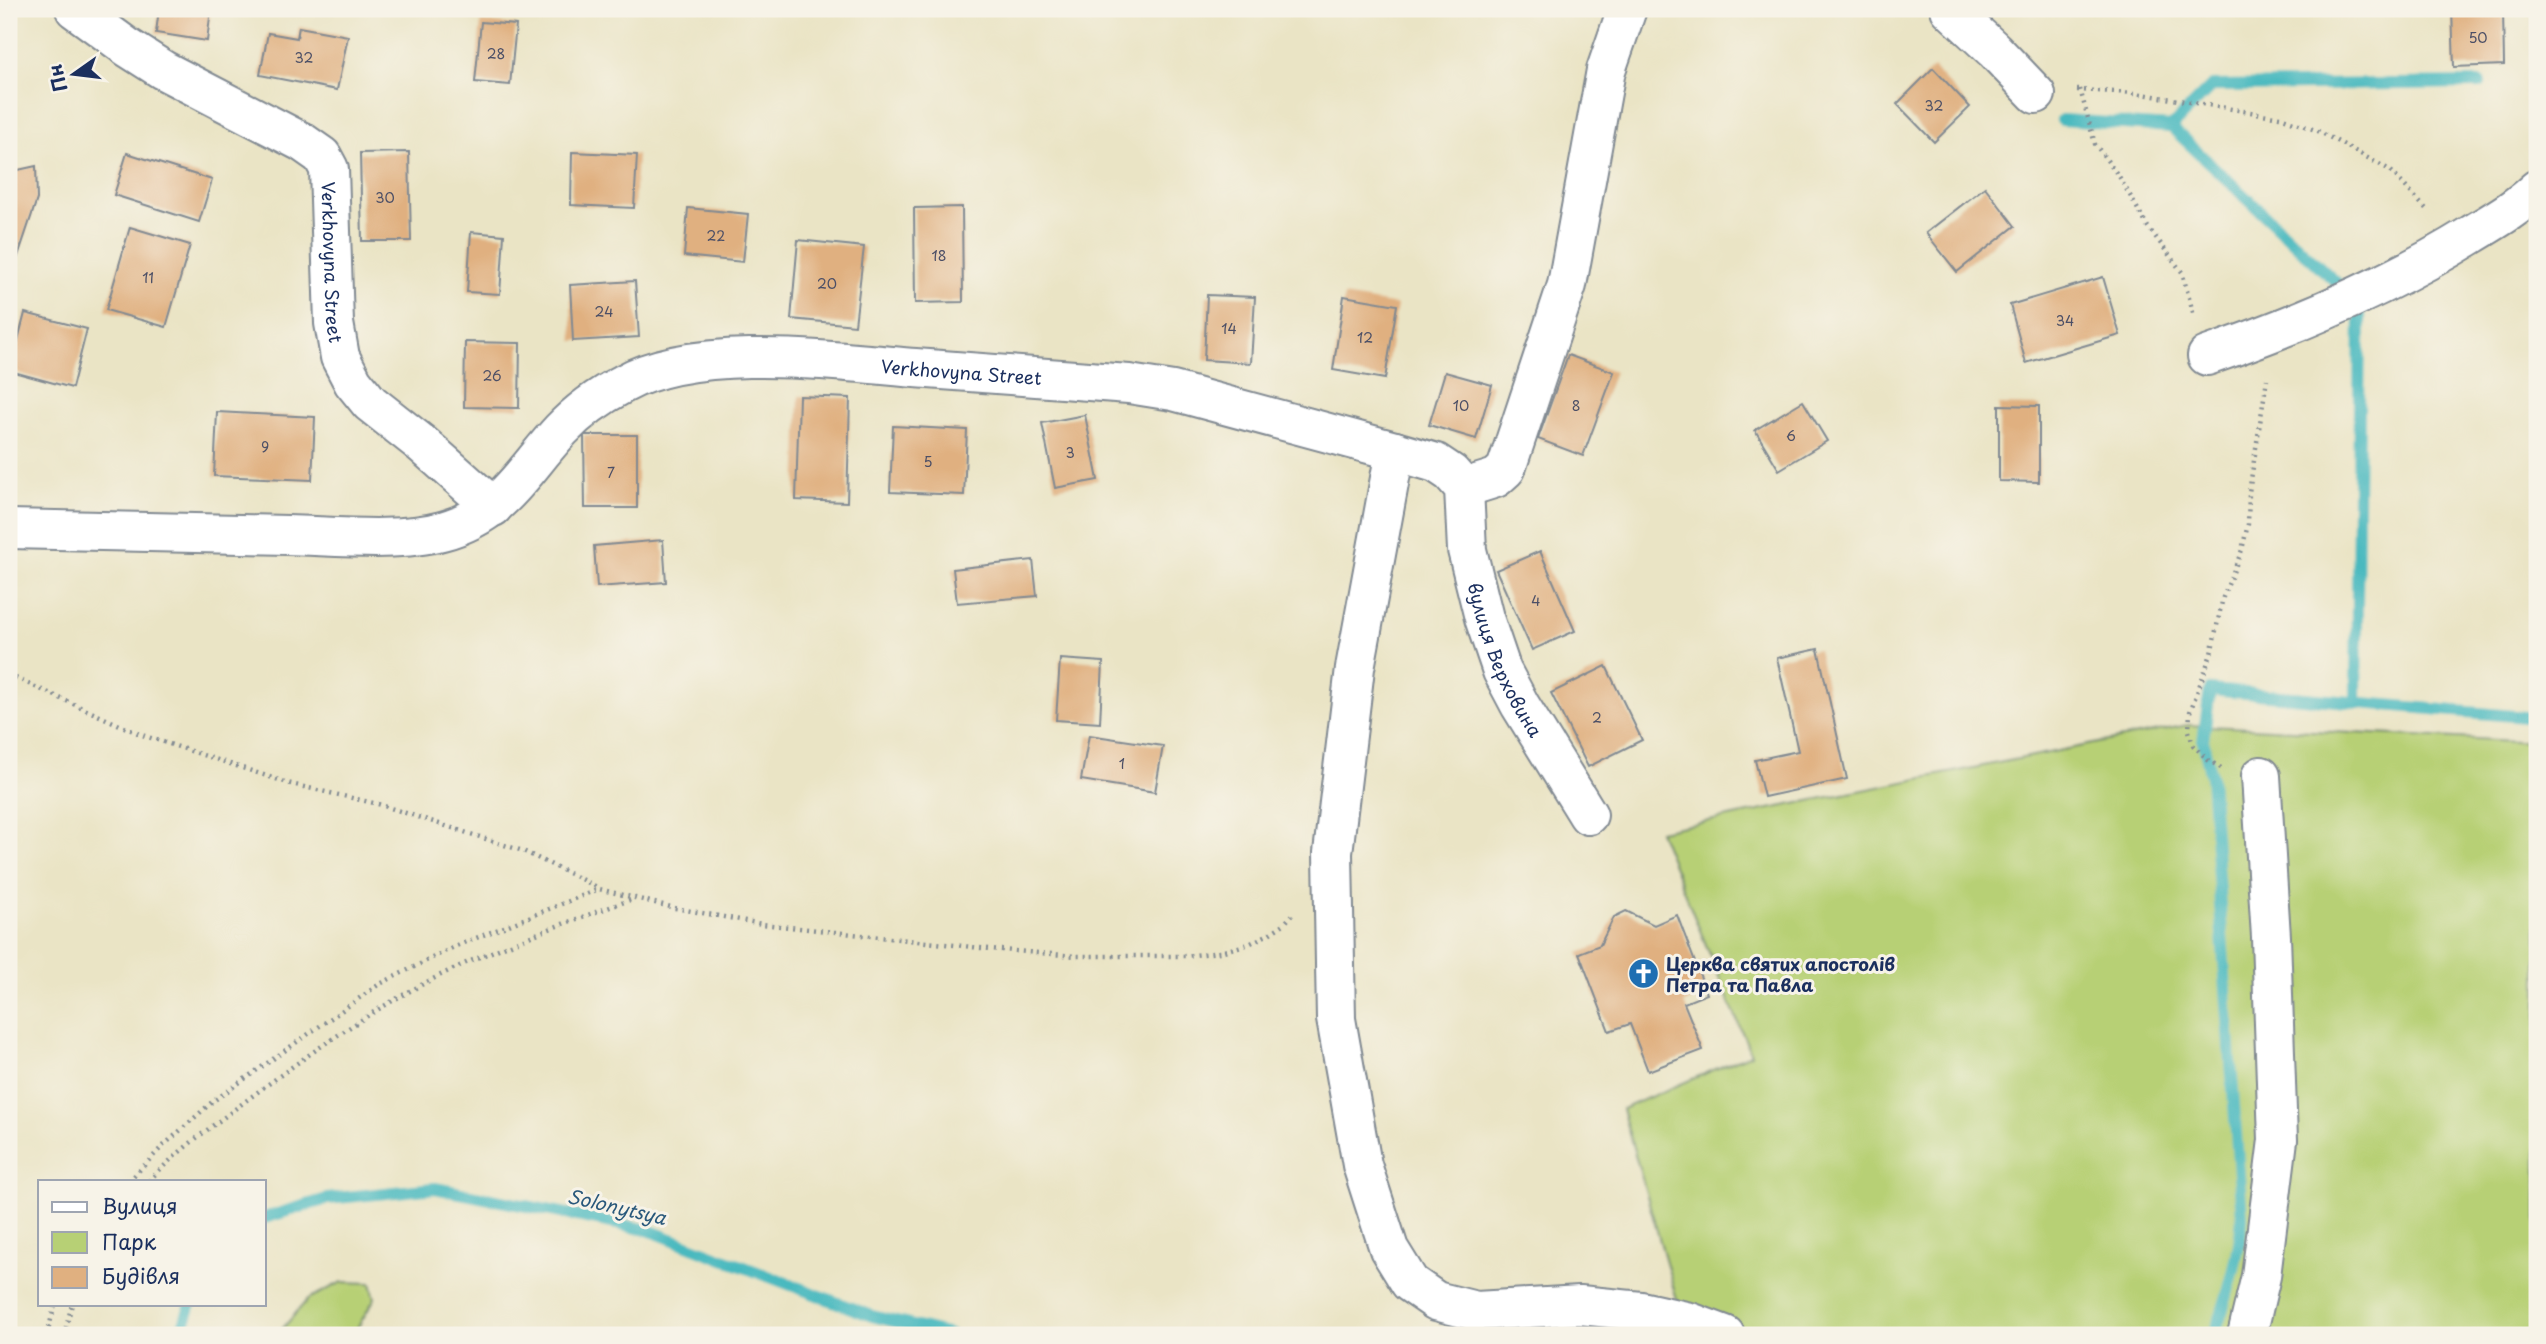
<svg xmlns="http://www.w3.org/2000/svg" width="2546" height="1344" viewBox="0 0 2546 1344" font-family="'Playpen Sans',sans-serif">
<style>
.green{fill:#b7d075;stroke:#69806a;stroke-width:2}
.lines{fill:none;stroke-linecap:round;stroke-linejoin:round}
.stream{stroke:#49b9bf;stroke-width:12}
.building{fill:#e0b080}
.minor-casing{stroke:#828a92;stroke-width:42}
.path{stroke:#828a92;stroke-width:4.5;stroke-dasharray:2 5;stroke-linecap:butt}
.minor{stroke:#fff;stroke-width:38}
.labels{text-anchor:middle;dominant-baseline:central;stroke-width:6;stroke-linejoin:round;paint-order:stroke}
.number-label{font-size:14px;fill:#4c4f66}
.street-label{font-size:18px;fill:#1b2f5e;stroke:#f7f3e8}
.poi-label{font-size:18px;font-weight:bold;fill:#1b2f5e;stroke:#f7f3e8;text-anchor:start}
.water-label{font-size:19px;font-style:italic;fill:#29587b;stroke:#f7f3e8}
</style>
<rect width="100%" height="100%" fill="#f7f3e8"/>
<filter id="ink" filterUnits="userSpaceOnUse"><feTurbulence type="fractalNoise" baseFrequency=".0143" numOctaves="2"/><feDisplacementMap in="SourceGraphic" scale="14" xChannelSelector="R" yChannelSelector="G"/><feConvolveMatrix kernelMatrix="1 2 1 2 8 2 1 2 1" color-interpolation-filters="sRGB"/></filter>
<filter id="wash" filterUnits="userSpaceOnUse"><feTurbulence type="fractalNoise" baseFrequency=".00686" numOctaves="4" result="noise"/><feDisplacementMap in="SourceGraphic" scale="28" xChannelSelector="R" yChannelSelector="G"/><feGaussianBlur stdDeviation="1.57" result="paint"/><feColorMatrix in="noise" values="0 0 0 0 0 0 0 0 0 0 0 0 0 0 0 0 0 1.4 0 .05"/><feComposite in="paint" operator="in"/></filter>
<g filter="url(#wash)">
<rect width="100%" height="100%" fill="#eae4c5"/>
<g class="green">
<polygon points="2188,725 2537,742 2537,1335 1687,1335 1622,1109 1751,1054 1659,831"/>
<polygon points="342,1282 371,1283 375,1298 353,1335 277,1335 308,1299"/>
</g>
<g class="lines">
<g class="stream">
<polyline points="2062,120 2171,127 2338,284"/>
<polyline points="2171,127 2212,86 2480,83"/>
<polyline points="2356,703 2360,315"/>
<polyline points="264,1218 327,1199 435,1188 648,1230 872,1316 950,1335"/>
<polyline points="180,1335 191,1304"/>
<path d="M2214,1335C2228,1297 2239,1258 2242,1218L2211,777L2203,741L2210,690L2537,718"/>
</g>
</g>
<g id="blocks">
<g class="building">
<polygon points="159,9 211,9 207,41 156,33"/>
<polygon points="2452,9 2503,9 2504,65 2454,67"/>
<polygon points="481,22 516,25 510,85 475,82"/>
<polygon points="299,27 348,36 337,90 260,75 268,33 297,38"/>
<polygon points="1933,68 1970,107 1934,142 1897,104"/>
<polygon points="409,152 411,241 362,241 360,153"/>
<polygon points="572,152 637,155 634,208 571,205"/>
<polygon points="127,153 212,180 199,222 114,195"/>
<polygon points="36,166 37,199 15,265 9,265 9,172"/>
<polygon points="1985,187 2015,226 1957,272 1926,233"/>
<polygon points="962,207 963,302 915,303 914,208"/>
<polygon points="688,208 748,214 743,262 684,256"/>
<polygon points="130,227 190,245 166,327 106,310"/>
<polygon points="471,232 504,235 500,294 467,292"/>
<polygon points="798,240 864,247 855,325 791,319"/>
<polygon points="2103,277 2120,335 2026,363 2010,305"/>
<polygon points="635,281 639,337 573,341 570,285"/>
<polygon points="1207,295 1255,297 1251,363 1204,360"/>
<polygon points="1344,296 1397,305 1385,379 1333,370"/>
<polygon points="25,313 87,329 72,388 10,371"/>
<polygon points="465,342 520,343 519,408 464,407"/>
<polygon points="1568,355 1614,372 1583,456 1538,439"/>
<polygon points="1445,372 1492,385 1476,439 1429,425"/>
<polygon points="799,396 850,398 847,502 796,500"/>
<polygon points="1803,401 1827,441 1779,470 1755,430"/>
<polygon points="1999,405 2039,406 2039,482 1999,481"/>
<polygon points="217,412 315,417 312,480 214,476"/>
<polygon points="1085,415 1098,480 1055,488 1042,423"/>
<polygon points="893,426 967,430 964,495 890,492"/>
<polygon points="584,435 637,435 637,508 585,508"/>
<polygon points="663,540 666,582 597,587 594,546"/>
<polygon points="1540,551 1575,631 1532,650 1496,570"/>
<polygon points="1033,560 1037,596 957,603 953,569"/>
<polygon points="1818,649 1847,779 1764,797 1755,760 1798,751 1777,658"/>
<polygon points="1060,659 1103,662 1100,723 1056,720"/>
<polygon points="1606,666 1642,740 1588,767 1551,693"/>
<polygon points="1089,735 1163,746 1155,792 1081,780"/>
<polygon points="1626,911 1654,925 1677,915 1707,994 1684,1003 1703,1050 1648,1071 1630,1024 1609,1031 1579,953 1600,945 1614,917"/>
</g>
</g>
</g>
<g filter="url(#ink)">
<use href="#blocks" fill-opacity="0" stroke="#828a92" stroke-width="2"/>
<g class="lines">
<defs>
<g id="minor">
<path id="s1" d="M75,9L127,47L163,70L302,142L322,156L329,169L334,323L340,357L353,382L370,403L422,444L493,507"/>
<polyline points="1950,9 1994,50 2036,94"/>
<path d="M2207,356C2299,324 2389,286 2471,235C2494,221 2517,208 2537,189"/>
<polyline points="1395,451 1355,668 1333,853 1336,1019 1362,1165 1389,1249 1410,1283 1436,1301 1476,1311 1580,1305 1641,1311 1690,1322 1725,1335"/>
<polyline points="1464,488 1496,478 1506,469 1567,285 1606,70 1627,9"/>
<path id="s2" d="M9,529C102,531 195,533 288,535C333,536 398,543 442,531C504,514 521,473 561,430C579,411 600,396 623,384C696,343 833,361 915,368C986,373 1057,378 1129,384L1173,391L1395,451L1436,463L1451,473L1464,488L1467,550L1484,618L1502,671L1520,705L1588,815"/>
<polyline points="2247,1335 2261,1276 2278,1140 2271,937 2261,776"/>
</g>
</defs>
<use href="#minor" class="minor-casing"/>
<g class="path">
<polyline points="2080,89 2095,144 2120,178 2148,227 2182,272 2194,316"/>
<polyline points="2077,90 2136,93 2280,117 2318,131 2390,170 2428,211"/>
<polyline points="9,675 142,735 291,784 378,804 523,851 599,888"/>
<polyline points="2221,768 2208,760 2193,745 2189,731 2190,712 2211,654 2223,597 2242,550 2248,524 2249,492 2267,379"/>
<polyline points="129,1181 162,1147 212,1102 378,985 456,946 599,889 675,908 762,924 990,949 1076,956 1186,956 1220,952 1249,944 1269,934 1284,924 1292,915"/>
<path d="M149,1181C178,1150 214,1125 247,1100C315,1049 386,999 464,964C519,939 576,919 633,899"/>
<polyline points="47,1335 55,1304"/>
<polyline points="64,1335 72,1304"/>
</g>
<use href="#minor" class="minor"/>
</g>
</g>
<defs>
<symbol id="church-disc" viewBox="-11 -11 22 22"><circle r="9.5" fill="#1f6fb2" stroke="#f7f3e8"/><path d="M-1.2-6h2.4v3.5h3.3v2.4h-3.3V6h-2.4V-.1h-3.3v-2.4h3.3Z" fill="#fff"/></symbol>
</defs>
<g fill-rule="evenodd">
<use href="#church-disc" x="1626" y="956" width="35" height="35"/>
</g>
<g class="labels">
<g class="number-label">
<text x="2478" y="37">50</text>
<text x="496" y="53">28</text>
<text x="304" y="57">32</text>
<text x="1934" y="105">32</text>
<text x="385" y="197">30</text>
<text x="716" y="235">22</text>
<text x="939" y="255">18</text>
<text x="148" y="277">11</text>
<text x="827" y="283">20</text>
<text x="604" y="311">24</text>
<text x="2065" y="320">34</text>
<text x="1229" y="328">14</text>
<text x="1365" y="337">12</text>
<text x="492" y="375">26</text>
<text x="1461" y="405">10</text>
<text x="1576" y="405">8</text>
<text x="1791" y="435">6</text>
<text x="265" y="446">9</text>
<text x="1070" y="452">3</text>
<text x="928" y="461">5</text>
<text x="611" y="472">7</text>
<text x="1536" y="600">4</text>
<text x="1597" y="717">2</text>
<text x="1122" y="763">1</text>
</g>
<g class="street-label">
<text stroke="none"><textPath href="#s1" startOffset="396">Verkhovyna Street</textPath></text>
<text stroke="none"><textPath href="#s2" startOffset="1013">Verkhovyna Street</textPath></text>
<text stroke="none"><textPath href="#s2" startOffset="1715">вулиця Верховина</textPath></text>
</g>
<g class="poi-label">
<text x="1666" y="963">Церква святих апостолів<tspan x="1666" dy="21">Петра та Павла</tspan></text>
</g>
<g class="water-label">
<text transform="translate(617 1206) rotate(13)">Solonytsya</text>
</g>
</g>
<rect width="2546" height="1344" fill="none" stroke="#f7f3e8" stroke-width="35"/>
<rect x="38" y="1180" width="228" height="126" fill="#f7f3e8" stroke="#9fa5b1" stroke-width="2"/>
<rect x="52" y="1202" width="35" height="10" fill="#ffffff" stroke="#9fa5b1" stroke-width="2"/>
<text x="102" y="1214" font-size="21" fill="#1b2f5e">Вулиця</text>
<rect x="52" y="1232" width="35" height="21" fill="#b7d075" stroke="#9fa5b1" stroke-width="2"/>
<text x="102" y="1250" font-size="21" fill="#1b2f5e">Парк</text>
<rect x="52" y="1267" width="35" height="21" fill="#e0b080" stroke="#9fa5b1" stroke-width="2"/>
<text x="102" y="1284" font-size="21" fill="#1b2f5e">Будівля</text>
<g transform="translate(74 74) rotate(256)" stroke="#f7f3e8" stroke-width="5" paint-order="stroke">
<path d="M0-5L12 26L0 18L-12 26Z" fill="#1b2f5e"/>
<text y="-10" font-size="19" font-weight="bold" text-anchor="middle" fill="#1b2f5e">Пн</text>
</g>
</svg>
